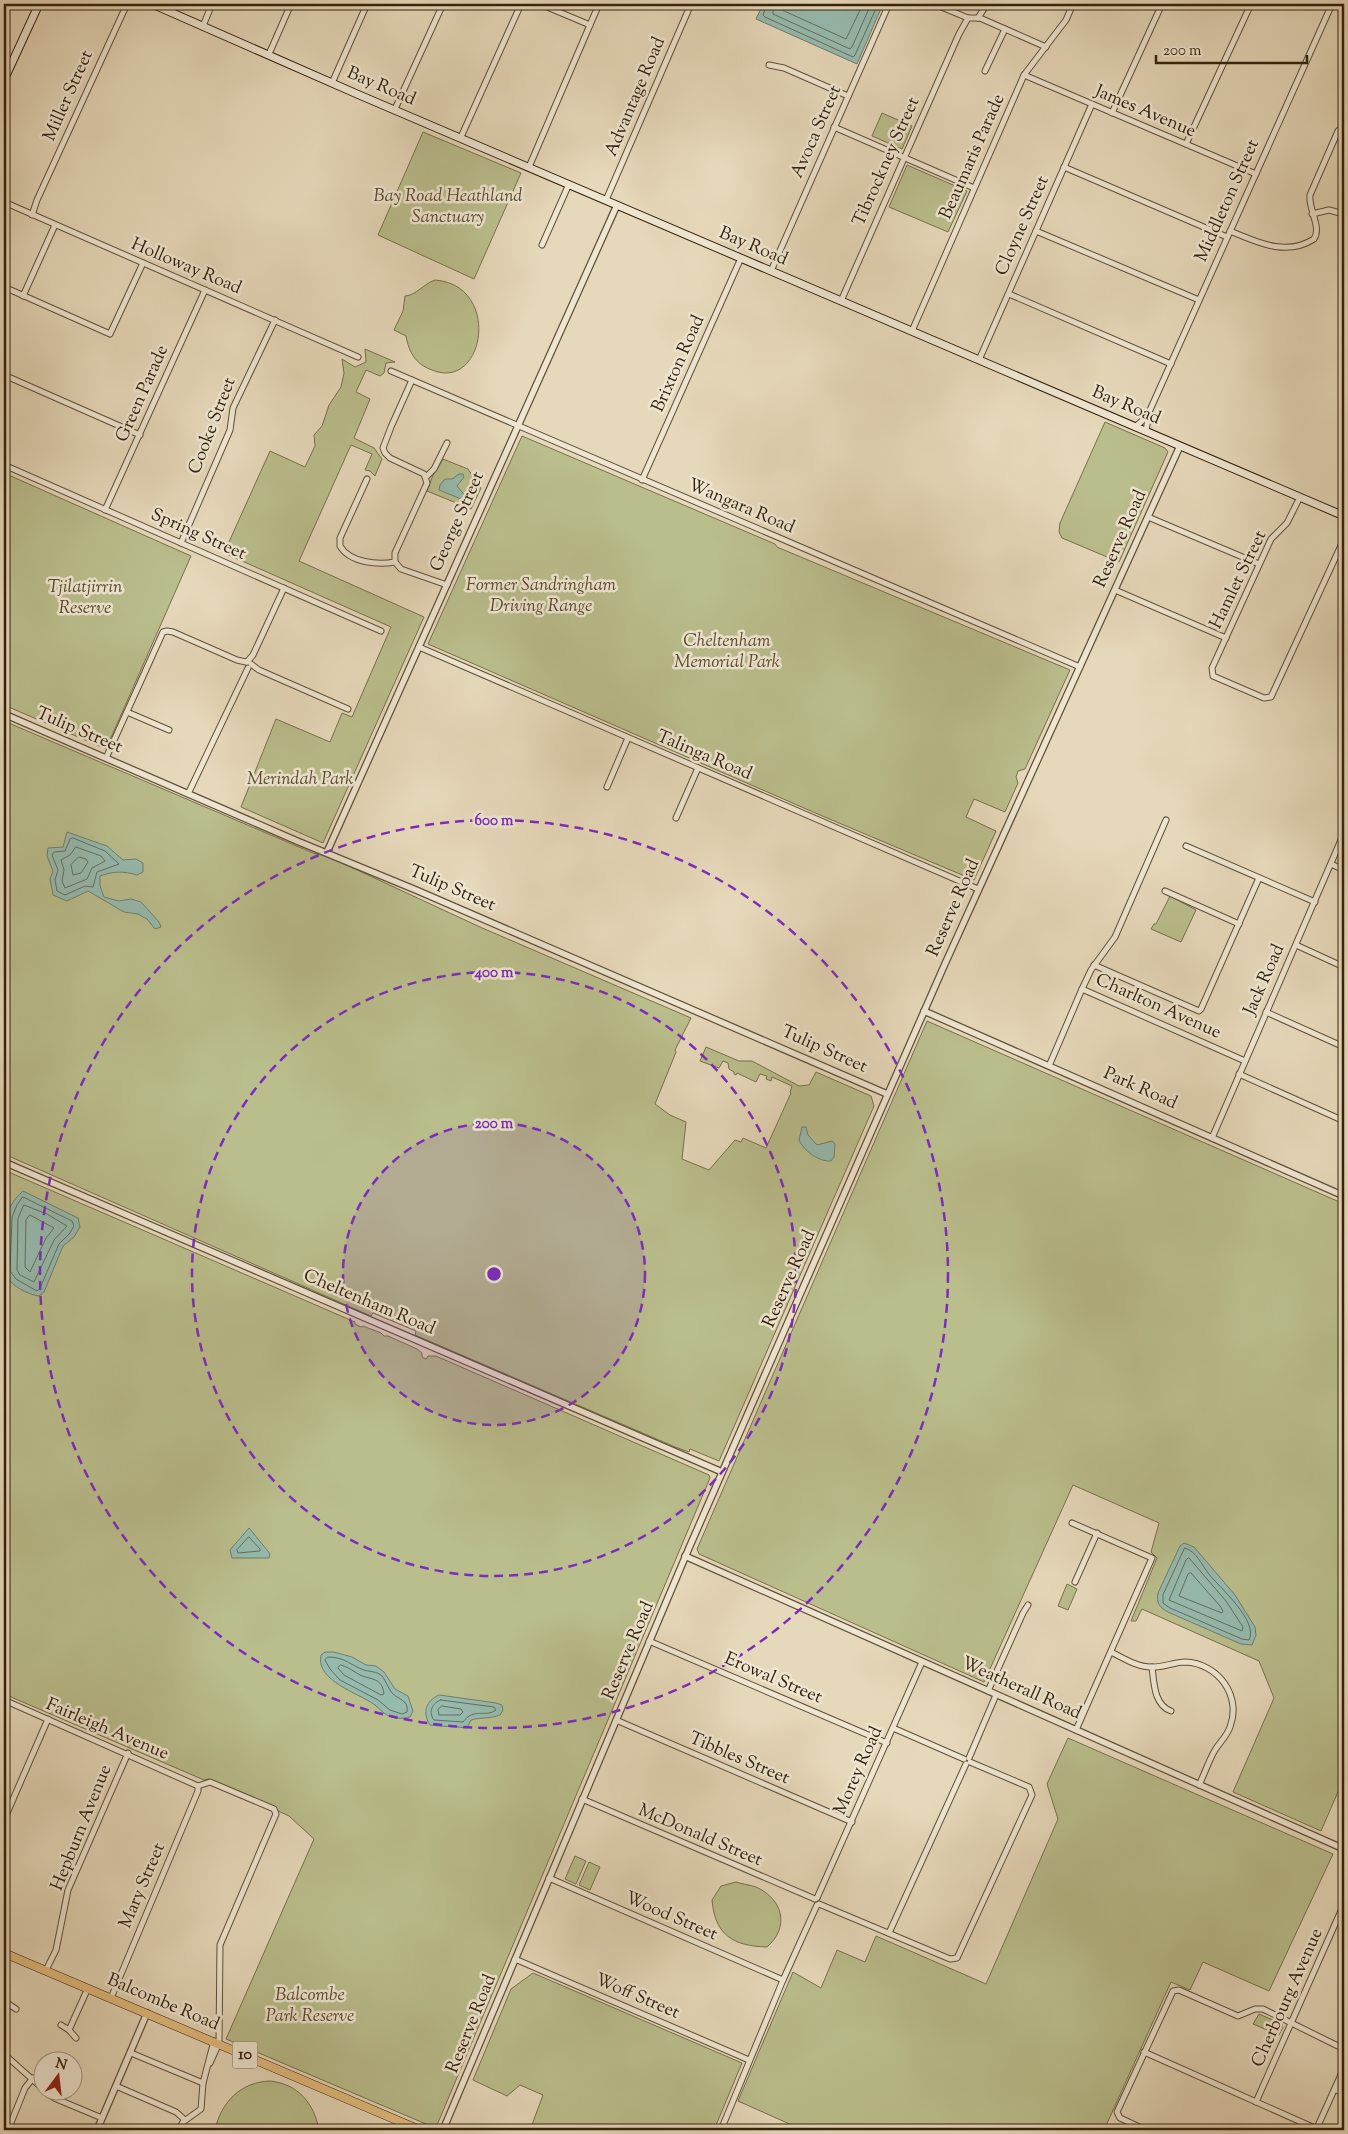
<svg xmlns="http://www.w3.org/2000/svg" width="1348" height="2134" viewBox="0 0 1348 2134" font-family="'Sorts Mill Goudy',serif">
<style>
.green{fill:#babd8c;stroke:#77704c}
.water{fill:#96baae;stroke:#6f7d6d}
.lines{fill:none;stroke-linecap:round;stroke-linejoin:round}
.shore{stroke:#656e5d;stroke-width:1}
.minor-casing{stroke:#605038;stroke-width:7}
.tertiary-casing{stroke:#605038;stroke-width:8}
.secondary-casing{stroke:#34220c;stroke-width:9}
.primary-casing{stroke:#34220c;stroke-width:9}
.minor{stroke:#efe6d2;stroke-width:5}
.tertiary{stroke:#efe6d2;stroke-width:5.5}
.secondary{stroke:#efe6d2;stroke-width:7}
.primary{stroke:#e3bc7d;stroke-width:8}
.ring{fill:none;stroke:#7b2cbf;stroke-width:2.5;stroke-dasharray:9 6}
.labels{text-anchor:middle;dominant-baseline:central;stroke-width:5;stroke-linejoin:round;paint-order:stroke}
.shield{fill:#efe6d2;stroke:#6c5d47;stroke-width:1}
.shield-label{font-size:16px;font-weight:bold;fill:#34220c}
.street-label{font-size:18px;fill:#34220c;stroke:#efe6d2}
.park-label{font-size:18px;font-style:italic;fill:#56492c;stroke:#efe6d2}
.centre{fill:#7b2cbf;stroke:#efe6d2;stroke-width:2.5}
.ring-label{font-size:15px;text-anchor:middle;font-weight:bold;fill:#7b2cbf;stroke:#efe6d2;stroke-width:5;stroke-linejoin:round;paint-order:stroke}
</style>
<rect width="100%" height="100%" fill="#e6d8ba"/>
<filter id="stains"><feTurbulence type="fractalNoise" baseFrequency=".004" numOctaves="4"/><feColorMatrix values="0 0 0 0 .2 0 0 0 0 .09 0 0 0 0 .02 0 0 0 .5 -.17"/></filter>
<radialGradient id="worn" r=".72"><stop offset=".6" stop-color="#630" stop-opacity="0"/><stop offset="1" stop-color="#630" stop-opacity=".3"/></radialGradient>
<g class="green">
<polygon points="882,113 912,126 902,149 872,136"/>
<polygon points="423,132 521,173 474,279 378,235"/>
<polygon points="907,165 967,191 948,232 889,207"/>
<path d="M435,280C502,285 485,392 432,370C415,364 409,352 406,336L394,330L403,311L405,296C417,295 423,284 435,280Z"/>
<polygon points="365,349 395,362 386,363 384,373 380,376 366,370 356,392 370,399 354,438 374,448 382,459 375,476 370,471 365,470 372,454 351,445 299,561 424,617 323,843 241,807 276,719 330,742 342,713 352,717 391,627 224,553 270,451 305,467 315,446 314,435 322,426 329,405 341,387 344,373 342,359 355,367 366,362"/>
<polygon points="1105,422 1165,448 1168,452 1119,562 1062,538 1059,532 1060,523"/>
<polygon points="522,436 775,544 777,547 1070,670 1025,769 1018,771 1016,777 1018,783 1005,812 974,799 966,817 996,831 974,880 820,815 428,644"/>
<polygon points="443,459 468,469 481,488 471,509 427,491 433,475"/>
<polygon points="4,473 191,556 106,749 4,705"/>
<polygon points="4,721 313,853 327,856 480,927 691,1018 675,1050 676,1052 655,1104 670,1115 686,1122 682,1159 709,1170 735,1140 741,1142 743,1138 766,1148 791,1093 790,1092 792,1086 772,1077 771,1081 766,1079 767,1076 760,1074 756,1082 737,1073 736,1075 734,1074 734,1072 729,1069 728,1063 723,1061 719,1068 700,1061 706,1047 739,1061 752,1061 799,1086 809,1085 816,1072 871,1096 874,1106 719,1461 690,1449 689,1452 675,1447 415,1335 416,1331 373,1313 371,1316 4,1154"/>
<polygon points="1170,896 1196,910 1181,942 1151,929 1154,924 1156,924"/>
<polygon points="927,1021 1344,1204 1344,1537 1342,1542 1344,1543 1344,1778 1321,1831 1233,1792 1274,1698 1259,1661 1142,1609 1136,1621 1131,1621 1157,1558 1151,1552 1159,1523 1073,1485 984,1682 699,1554 697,1549"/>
<polygon points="4,1170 355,1322 355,1324 361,1327 363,1326 381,1333 384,1336 388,1336 417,1349 422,1353 422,1357 426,1359 428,1356 436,1356 709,1475 710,1478 437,2125 433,2127 226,2039 314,1839 289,1816 209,1779 204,1780 4,1694 4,1585 10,1569 4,1566"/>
<polygon points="1067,1584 1077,1589 1068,1610 1058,1606"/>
<polygon points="1068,1738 1333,1854 1269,1991 1203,1962 1190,1990 1171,1982 1104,2130 803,2130 738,2101 793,1972 821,1988 837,1950 865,1962 876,1936 986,1984 1058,1819 1047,1784"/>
<polygon points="575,1856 586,1861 576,1884 565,1879"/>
<polygon points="589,1862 600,1867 590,1890 579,1885"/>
<path d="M736,1882C742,1884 750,1885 756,1887C783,1899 790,1927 767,1947C733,1946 715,1935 712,1900L721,1886Z"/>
<polygon points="533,1973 742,2063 714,2130 530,2130 543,2095 520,2085 507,2096 473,2080 511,1989"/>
<polygon points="1259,2014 1282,2024 1283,2027 1279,2035 1253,2024"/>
<path d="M270,2081C298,2084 314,2103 319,2130H215C221,2102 241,2082 270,2081Z"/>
</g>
<g class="water">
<polygon points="763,4 883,4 857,64 756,19"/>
<polygon points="459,474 463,474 464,477 457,486 467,498 466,501 439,490 440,485 445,479 452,479"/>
<path d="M67,832L107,846L123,860L136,859L143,863V872L137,875C123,871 114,871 100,876V886L104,897L119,901L131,899L141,902L159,922L161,927L155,929L147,919L138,914L124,912L88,891L67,901L53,895L50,879L53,871L47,856L48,848L63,847Z"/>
<path d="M802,1127H806L808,1135L817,1145L832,1141L835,1144L834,1157L831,1161C819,1162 804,1151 799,1140Z"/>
<path d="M23,1191L78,1218L80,1227L74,1237L63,1246L44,1292L39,1296C29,1295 11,1286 7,1276C5,1270 6,1225 7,1217C9,1206 15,1198 23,1191Z"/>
<polygon points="249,1528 267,1550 270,1554 269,1558 232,1558 230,1550"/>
<path d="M1184,1543L1194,1547L1235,1595L1255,1627L1256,1635L1252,1645L1241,1644L1168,1612C1160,1608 1156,1603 1158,1593L1180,1546Z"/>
<path d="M325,1652H334L352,1657L366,1665L376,1666L384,1672L395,1689L408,1696L413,1711L410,1717C403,1719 394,1719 387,1715C383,1713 379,1708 375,1705C359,1693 315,1681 321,1655Z"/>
<path d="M439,1695L496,1703L502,1705L503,1710L500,1715C490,1719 481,1717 471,1720L467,1728C455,1726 443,1727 430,1725C422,1712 426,1701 439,1695Z"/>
</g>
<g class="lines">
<g class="shore">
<polyline points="767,4 763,15 765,17 853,57 855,55 878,4"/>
<polyline points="773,4 773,14 850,49 852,47 871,4"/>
<polyline points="781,4 782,10 846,39 863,4"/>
<polygon points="73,838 105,851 119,864 97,872 93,887 85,886 65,895 57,891 55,880 58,870 52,855 54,852 65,851 70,839"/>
<polygon points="76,847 101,856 105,861 92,868 87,879 65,888 62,881 64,870 61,860 70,855"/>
<polygon points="79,857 86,859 88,862 81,873 73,875 71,865"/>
<polygon points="23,1197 72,1221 74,1226 70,1233 59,1244 40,1288 37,1291 16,1279 10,1271 12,1217 17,1205"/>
<polygon points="24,1205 47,1214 67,1226 54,1240 34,1282 20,1275 17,1270 18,1219"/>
<polygon points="30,1215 54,1228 46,1238 30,1272 25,1267 26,1220"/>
<polygon points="249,1537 260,1549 260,1551 238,1553 237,1550"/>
<path d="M1185,1548C1196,1551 1202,1565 1208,1573C1219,1587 1259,1621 1249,1640L1242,1639L1170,1608L1163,1603V1595Z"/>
<polygon points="1189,1558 1226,1601 1243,1627 1242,1631 1169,1600 1186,1560"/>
<polygon points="1191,1573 1220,1606 1223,1611 1222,1613 1179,1596 1188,1574"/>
<path d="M328,1657C345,1657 350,1665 364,1670C371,1672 376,1671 382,1676C386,1681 388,1688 392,1693C399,1700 409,1700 407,1712L402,1714L390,1710L378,1700L340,1680L330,1669L325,1660Z"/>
<path d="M341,1665C348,1667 353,1671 360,1675C371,1680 382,1677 384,1694L381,1695L344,1675L338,1668Z"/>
<path d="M441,1700L494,1707L496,1710C485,1718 474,1707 463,1722L434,1720C428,1712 432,1703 441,1700Z"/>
<polygon points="442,1706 461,1709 463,1712 460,1715 439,1715 438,1710"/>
</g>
<defs>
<g id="minor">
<polyline points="540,4 590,25"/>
<polyline points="934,4 968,18 980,18 1046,47"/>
<polyline points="978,18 987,4"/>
<polyline points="203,26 212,4"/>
<polyline points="269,54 291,4"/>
<polyline points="769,65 784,68 848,96"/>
<polyline points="985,71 1005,29"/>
<polyline points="1024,75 1256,174"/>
<polyline points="332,83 367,4"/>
<polyline points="395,109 443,4"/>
<polyline points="1112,113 1162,4"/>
<polyline points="834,127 974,188"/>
<polyline points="461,137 521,4"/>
<polyline points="1186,144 1251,4"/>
<polyline points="529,167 599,4"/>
<polyline points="1064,167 1227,237"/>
<polyline points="606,200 691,4"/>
<polyline points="4,202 358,357"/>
<polyline points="1312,214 1329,210 1344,214"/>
<polyline points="32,215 37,200 127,4"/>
<polyline points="1036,231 1199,300"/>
<path d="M1230,231C1257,242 1286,257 1314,239C1322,227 1308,209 1310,195L1338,131L1344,126"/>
<polyline points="542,245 569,184"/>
<polyline points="771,271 889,4"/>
<polyline points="4,287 110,334 143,263"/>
<polyline points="1009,294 1171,364"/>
<polyline points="23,296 55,225"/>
<polyline points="841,301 959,34 968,18"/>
<polyline points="912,331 1024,75 1066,20 1073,4"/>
<polyline points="979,360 1092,104"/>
<polyline points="391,371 1080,667"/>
<polyline points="4,375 140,435"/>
<polyline points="412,380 391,427 383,448 385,453 390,458 424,474 427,483 395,553 395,562 401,569 447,585"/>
<polyline points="1135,427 1142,421 1150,410 1332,4"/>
<polyline points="1146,431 1149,413"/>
<polyline points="4,465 381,631"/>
<polyline points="426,477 434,469 447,443"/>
<path d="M367,479L340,538V546C350,563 378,565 395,562"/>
<polyline points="642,480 741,258"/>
<polyline points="1300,497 1287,523 1271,539 1212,668 1213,676 1264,698 1271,697 1344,539"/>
<polyline points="105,510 205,290"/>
<polyline points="1148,517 1259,564"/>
<polyline points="181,543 230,430 233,408 275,320"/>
<polyline points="1115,590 1226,638"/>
<polyline points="419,647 978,889"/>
<polyline points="247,662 253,655 284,588"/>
<polyline points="251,664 259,670 348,709"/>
<polyline points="127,712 169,730"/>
<polyline points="106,758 163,632 167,631 173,632 237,660 246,662"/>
<polyline points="607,787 628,738"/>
<polyline points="188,794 248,668"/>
<polyline points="676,818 698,768"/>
<polyline points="1186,846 1315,902"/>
<polyline points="1331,864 1344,870"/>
<polyline points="1165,891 1239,924"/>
<polyline points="1296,945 1344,967"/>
<polyline points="1094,965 1199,1011 1201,1009 1259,878"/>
<polyline points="1082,989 1091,970 1115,937 1166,820"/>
<polyline points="1266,1012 1344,1047"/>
<polyline points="1049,1066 1082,989 1245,1061"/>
<polyline points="1239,1074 1344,1121"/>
<polyline points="1212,1138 1344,833"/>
<polyline points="1072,1523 1152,1558 1076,1730"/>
<polyline points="1075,1582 1097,1533"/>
<polyline points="649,1641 887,1743"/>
<path d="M1111,1652C1123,1658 1137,1667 1151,1667C1162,1668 1174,1662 1185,1662C1218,1663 1242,1696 1230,1727C1227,1736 1220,1742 1215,1750C1209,1760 1205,1773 1199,1785"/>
<path d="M1152,1667C1154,1683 1154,1705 1171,1711"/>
<polyline points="988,1691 1023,1613 1028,1605"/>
<polyline points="4,1700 198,1786"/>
<polyline points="616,1720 852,1822"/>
<polyline points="893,1728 964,1759"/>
<polyline points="969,1758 996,1695"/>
<polyline points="198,1786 210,1782 274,1809 276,1814 220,1945 219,2043 210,2063"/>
<polyline points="582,1799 815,1899"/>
<polyline points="4,1820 48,1719"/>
<polyline points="549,1878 783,1980"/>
<polyline points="817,1898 922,1662"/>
<polyline points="819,1904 950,1959 957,1958 1032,1795 1029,1787 970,1762"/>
<polyline points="889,1933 966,1764"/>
<polyline points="515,1959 749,2060"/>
<polyline points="46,1970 56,1950 68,1890 128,1753"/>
<polyline points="111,1998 198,1791 198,1786"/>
<polyline points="4,2001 16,2009"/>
<polyline points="61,2025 69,2030 88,1988"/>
<polyline points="69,2030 76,2038"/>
<polyline points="1144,2052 1317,2129"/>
<polyline points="131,2053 203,2083"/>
<polyline points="4,2054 42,2088"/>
<polyline points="116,2086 176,2112 185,2120"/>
<polyline points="1335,2089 1344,2094"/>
<polyline points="46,2092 54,2098 102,2118"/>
<polyline points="1256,2102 1344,1904"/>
<polyline points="8,2130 25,2088 33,2078"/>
<polyline points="178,2130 183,2122 201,2109 203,2083 214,2041"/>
<polyline points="721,2130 783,1980 817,1905"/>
<polyline points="1146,2130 1120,2118 1117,2112 1173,1991 1179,1990 1238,2016 1255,2009 1263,2009 1344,2049"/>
<polyline points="1316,2130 1344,2068"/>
</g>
<g id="tertiary">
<polyline points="4,714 297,841 416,890 887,1094"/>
<polyline points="327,852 617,205"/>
<polyline points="924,1011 1344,1196"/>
<polyline points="4,1162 722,1472"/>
<polyline points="685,1556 1344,1849"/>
<polyline points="97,2130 147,2013"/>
<polyline points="443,2130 689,1548 944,966 1180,446"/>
</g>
<g id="secondary">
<polyline points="152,4 357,94 1344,516"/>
<polyline points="4,80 39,4"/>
</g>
<polyline id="primary" points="4,1953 420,2130"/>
</defs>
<use href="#minor" class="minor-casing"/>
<use href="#tertiary" class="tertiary-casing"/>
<use href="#secondary" class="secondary-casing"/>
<use href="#primary" class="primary-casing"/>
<use href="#minor" class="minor"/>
<use href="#tertiary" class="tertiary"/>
<use href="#secondary" class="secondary"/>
<use href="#primary" class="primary"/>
</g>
<circle cx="494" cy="1274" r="151" fill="#7b2cbf" fill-opacity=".12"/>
<g class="ring">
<circle cx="494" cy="1274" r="151"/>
<circle cx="494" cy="1274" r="302"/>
<circle cx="494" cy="1274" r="454"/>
</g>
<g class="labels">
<rect class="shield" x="232.5" y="2041.5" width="25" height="27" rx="4"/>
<g class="shield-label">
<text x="245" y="2055">10</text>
</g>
<g class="street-label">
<text transform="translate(381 87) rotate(23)">Bay Road</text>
<text transform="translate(69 96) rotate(-66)">Miller Street</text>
<text transform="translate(636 97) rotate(-67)">Advantage Road</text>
<text transform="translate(1145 112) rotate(23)">James Avenue</text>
<text transform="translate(817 132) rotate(-66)">Avoca Street</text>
<text transform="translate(973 157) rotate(-66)">Beaumaris Parade</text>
<text transform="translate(887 162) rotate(-66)">Tibrockney Street</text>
<text transform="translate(1228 201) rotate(-66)">Middleton Street</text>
<text transform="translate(1023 226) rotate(-66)">Cloyne Street</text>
<text transform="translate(753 247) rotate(23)">Bay Road</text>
<text transform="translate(186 267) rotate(23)">Holloway Road</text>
<text transform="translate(679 364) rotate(-66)">Brixton Road</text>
<text transform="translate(143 394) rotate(-66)">Green Parade</text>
<text transform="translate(1126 406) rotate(23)">Bay Road</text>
<text transform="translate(213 426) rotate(-69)">Cooke Street</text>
<text transform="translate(741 507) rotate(23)">Wangara Road</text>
<text transform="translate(458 522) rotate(-66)">George Street</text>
<text transform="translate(198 535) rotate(24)">Spring Street</text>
<text transform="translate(1121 539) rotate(-66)">Reserve Road</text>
<text transform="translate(1239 580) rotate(-64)">Hamlet Street</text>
<text transform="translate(79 731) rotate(23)">Tulip Street</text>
<text transform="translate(704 756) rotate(23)">Talinga Road</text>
<text transform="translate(452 889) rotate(23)">Tulip Street</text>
<text transform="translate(954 908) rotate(-66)">Reserve Road</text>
<text transform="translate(1265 980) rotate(-66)">Jack Road</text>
<text transform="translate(1158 1007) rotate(24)">Charlton Avenue</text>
<text transform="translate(824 1050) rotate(24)">Tulip Street</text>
<text transform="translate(1140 1089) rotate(24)">Park Road</text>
<text transform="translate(790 1279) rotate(-66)">Reserve Road</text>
<text transform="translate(369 1303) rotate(23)">Cheltenham Road</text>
<text transform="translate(629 1651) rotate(-67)">Reserve Road</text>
<text transform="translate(773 1679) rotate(23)">Erowal Street</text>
<text transform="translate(1021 1689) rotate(24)">Weatherall Road</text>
<text transform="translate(107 1730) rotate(23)">Fairleigh Avenue</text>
<text transform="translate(739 1759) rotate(23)">Tibbles Street</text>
<text transform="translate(859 1771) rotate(-66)">Morey Road</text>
<text transform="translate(82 1828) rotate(-68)">Hepburn Avenue</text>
<text transform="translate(700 1836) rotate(23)">McDonald Street</text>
<text transform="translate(143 1886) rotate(-67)">Mary Street</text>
<text transform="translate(671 1917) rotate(23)">Wood Street</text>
<text transform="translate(637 1997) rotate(23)">Woff Street</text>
<text transform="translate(1288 1998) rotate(-66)">Cherbourg Avenue</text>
<text transform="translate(163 2003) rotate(23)">Balcombe Road</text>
<text transform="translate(472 2024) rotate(-68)">Reserve Road</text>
</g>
<g class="park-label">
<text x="448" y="197">Bay Road Heathland<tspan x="448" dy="21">Sanctuary</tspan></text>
<text x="541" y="586">Former Sandringham<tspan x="541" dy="21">Driving Range</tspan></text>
<text x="85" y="588">Tjilatjirrin<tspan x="85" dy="21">Reserve</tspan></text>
<text x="727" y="642">Cheltenham<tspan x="727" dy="21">Memorial Park</tspan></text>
<text x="300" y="780">Merindah Park</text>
<text x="310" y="1996">Balcombe<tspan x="310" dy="21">Park Reserve</tspan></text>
</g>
</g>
<circle cx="494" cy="1274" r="8" class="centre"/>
<g class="ring-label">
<text x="494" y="825">600 m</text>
<text x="494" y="977">400 m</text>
<text x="494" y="1128">200 m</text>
</g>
<rect width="1348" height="2134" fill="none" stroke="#e6d8ba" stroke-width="20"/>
<rect x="5" y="5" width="1338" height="2124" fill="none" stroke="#34220c" stroke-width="2.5"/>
<rect x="10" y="10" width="1328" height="2114" fill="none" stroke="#34220c"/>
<g transform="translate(58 2076) rotate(15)"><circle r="24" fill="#efe6d2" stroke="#a49883"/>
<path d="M0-4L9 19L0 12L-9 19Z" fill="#8f2418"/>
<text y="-8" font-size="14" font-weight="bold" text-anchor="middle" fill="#34220c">N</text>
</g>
<path d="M1156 55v8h151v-8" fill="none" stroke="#34220c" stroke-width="2.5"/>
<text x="1163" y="55" font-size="15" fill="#34220c" stroke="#efe6d2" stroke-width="4" paint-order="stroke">200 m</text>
<rect width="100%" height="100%" filter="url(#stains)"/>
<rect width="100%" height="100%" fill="url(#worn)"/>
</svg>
